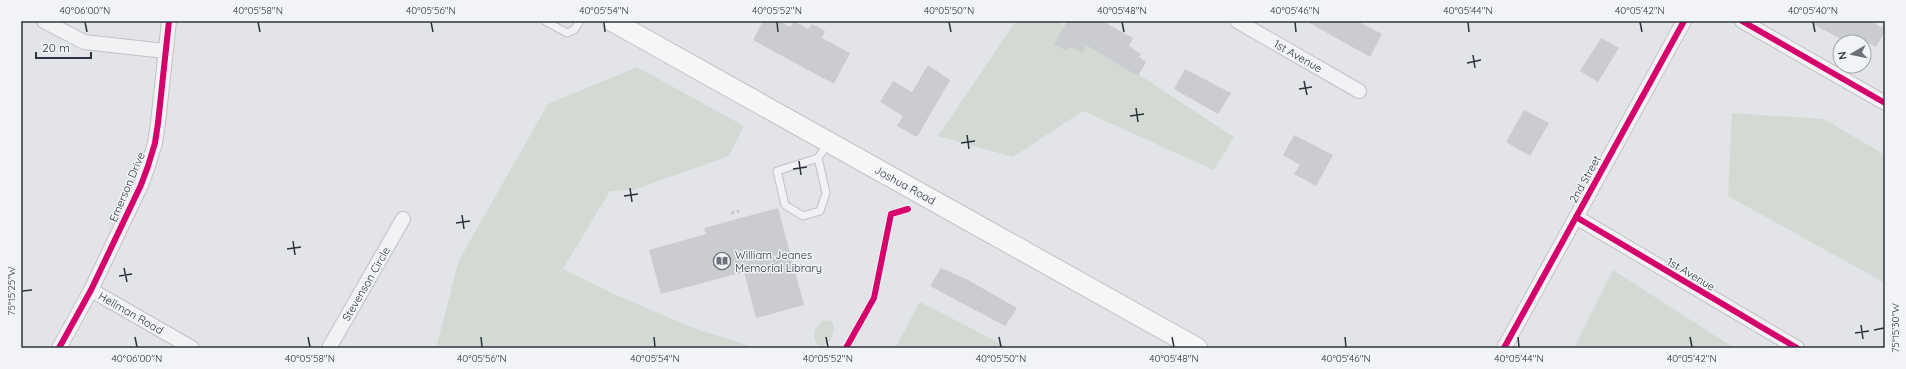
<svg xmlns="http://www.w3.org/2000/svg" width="1906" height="369" viewBox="0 0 1906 369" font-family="Quicksand,sans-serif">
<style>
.green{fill:#d3dad3}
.building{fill:#cbcccf}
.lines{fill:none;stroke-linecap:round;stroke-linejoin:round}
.lane-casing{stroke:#c1c2c5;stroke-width:9}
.street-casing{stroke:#c1c2c5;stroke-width:16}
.secondary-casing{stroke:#c1c2c5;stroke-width:22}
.path{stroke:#c3c5c7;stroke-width:2.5;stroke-dasharray:3 3;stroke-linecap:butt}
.lane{stroke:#f2f2f4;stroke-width:7}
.street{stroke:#f2f2f4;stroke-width:14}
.secondary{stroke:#f6f6f6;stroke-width:20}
.cycleway-casing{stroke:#f1f3f6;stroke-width:8}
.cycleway{stroke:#d6006c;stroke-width:6}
.ticks{fill:none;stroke:#2c333e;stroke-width:1.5}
.labels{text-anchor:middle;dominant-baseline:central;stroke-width:3;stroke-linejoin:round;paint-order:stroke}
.street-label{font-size:11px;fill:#2c333e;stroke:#f1f3f6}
.poi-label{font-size:11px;fill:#2c333e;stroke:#f1f3f6;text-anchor:start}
.neatline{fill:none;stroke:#2c333e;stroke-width:1.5}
.ticks-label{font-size:10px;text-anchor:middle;fill:#2c333e}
</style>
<rect width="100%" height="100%" fill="#e2e4e7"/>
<g class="green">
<polygon points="1016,21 1057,21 1234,137 1214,170 1083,111 1013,157 938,136"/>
<polygon points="637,67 744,126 729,156 633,190 610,191 563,269 618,296 696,329 756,348 436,348 459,260 548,104"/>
<polygon points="1732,113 1824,119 1885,155 1885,283 1728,196"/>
<polygon points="1613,270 1734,348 1574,348"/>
<polygon points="920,302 1009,348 895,348"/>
<path d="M824,320L832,321L834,328L831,340L822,346L818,345C811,336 815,325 824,320Z"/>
</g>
<g class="building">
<polygon points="763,21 779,21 790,27 794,21 808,29 812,24 825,31 822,38 850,53 834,84 753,40"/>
<polygon points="1067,21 1102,21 1133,38 1129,46 1141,54 1139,57 1146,62 1138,76 1086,45 1083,52 1070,47 1067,51 1054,44"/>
<polygon points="1306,21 1357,21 1382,34 1370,57"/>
<polygon points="1807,21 1870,21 1885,29 1885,31 1876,47 1867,42 1847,42"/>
<polygon points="1601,38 1619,48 1598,82 1580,71"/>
<polygon points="928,65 950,80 917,137 897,126 903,116 880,102 893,81 912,92"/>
<polygon points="1185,69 1231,93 1218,114 1174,89"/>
<polygon points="1524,110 1549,123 1530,156 1506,142"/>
<polygon points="1294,135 1333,155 1316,186 1294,174 1300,165 1283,155"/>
<polygon points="778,208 804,305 756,318 744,272 661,294 649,250 706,234 704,228"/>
<polygon points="941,268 968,280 1017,308 1005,326 930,286"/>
</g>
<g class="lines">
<defs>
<g id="lane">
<polyline points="545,21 567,33 574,30 580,21"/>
<polyline points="818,158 826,193 820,211 803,216 785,205 777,171 818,158 828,144"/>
</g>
<g id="street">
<polyline points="44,21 84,42 165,51"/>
<polyline points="1237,21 1359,91"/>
<polyline points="1742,21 1885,103"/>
<polyline points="1576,217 1797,348"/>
<polyline points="91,290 192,348"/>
<polyline points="59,348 91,290 141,185 148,166 155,143 158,123 169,21"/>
<polyline points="329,348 403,219"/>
<polyline points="1504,348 1684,21"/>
</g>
<polyline id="secondary" points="612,21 1197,348"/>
</defs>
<use href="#lane" class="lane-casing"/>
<use href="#street" class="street-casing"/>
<use href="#secondary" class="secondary-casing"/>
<polyline class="path" points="731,213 739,211"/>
<use href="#lane" class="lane"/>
<use href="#street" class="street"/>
<use href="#secondary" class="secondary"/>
<defs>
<g id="cycleway">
<polyline points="1742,21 1885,103"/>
<polyline points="1576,217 1797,348"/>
<polyline points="59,348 91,290 141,185 148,166 155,143 158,123 169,21"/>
<polyline points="846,348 874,298 891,214 908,209"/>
<polyline points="1504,348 1684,21"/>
</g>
</defs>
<use href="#cycleway" class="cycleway-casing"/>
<use href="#cycleway" class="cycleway"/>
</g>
<path class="ticks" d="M85,22L87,32M258,22L260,32M431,22L433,32M604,22L605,32M777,22L778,32M949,22L951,32M1122,22L1124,32M1295,22L1296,32M1468,22L1469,32M1640,22L1642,32M1813,22L1815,32M1473,55L1475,68M1467,63L1481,60M1304,81L1307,95M1299,89L1312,87M1136,108L1138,122M1130,116L1144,114M967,135L969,149M961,143L975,141M799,161L801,175M793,169L807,167M630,188L632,202M624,196L638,194M462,215L464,229M456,223L470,221M293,241L295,255M287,249L301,247M124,268L127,282M119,276L132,274M22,291L32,290M1861,325L1863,339M1874,330L1884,328M1855,333L1869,331M135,337L137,347M308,337L310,347M481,337L482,347M654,337L655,347M826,337L828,347M999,337L1001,347M1172,337L1174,347M1345,337L1346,347M1518,337L1519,347M1690,337L1692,347"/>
<defs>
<symbol id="library-ring" viewBox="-11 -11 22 22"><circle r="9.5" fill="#f1f3f6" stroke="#6c7179" stroke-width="1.5"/><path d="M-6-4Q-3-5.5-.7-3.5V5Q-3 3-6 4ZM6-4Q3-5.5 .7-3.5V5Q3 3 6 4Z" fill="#6c7179"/></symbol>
</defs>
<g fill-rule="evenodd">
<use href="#library-ring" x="712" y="251" width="20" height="20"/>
</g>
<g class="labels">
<g class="street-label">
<text transform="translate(1298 56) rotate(30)">1st Avenue</text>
<text transform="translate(1585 179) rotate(-61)">2nd Street</text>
<text transform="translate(905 185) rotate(29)">Joshua Road</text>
<text transform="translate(127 187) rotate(-67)">Emerson Drive</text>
<text transform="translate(1691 274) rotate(31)">1st Avenue</text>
<text transform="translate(366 284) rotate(-60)">Stevenson Circle</text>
<text transform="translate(131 313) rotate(30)">Hellman Road</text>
</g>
<g class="poi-label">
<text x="735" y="255">William Jeanes<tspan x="735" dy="13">Memorial Library</tspan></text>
</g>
</g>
<rect width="1906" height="369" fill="none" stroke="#f1f3f6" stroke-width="44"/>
<g transform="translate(1852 54) rotate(261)"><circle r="19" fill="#f1f3f6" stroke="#a2a6ac"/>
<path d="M0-3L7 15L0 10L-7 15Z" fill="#6c7179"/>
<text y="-6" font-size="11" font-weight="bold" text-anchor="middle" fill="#2c333e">N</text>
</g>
<path d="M36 52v6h55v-6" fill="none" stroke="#2c333e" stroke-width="2"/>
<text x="42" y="52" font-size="12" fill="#2c333e" stroke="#f1f3f6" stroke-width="3" paint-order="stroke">20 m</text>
<rect x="22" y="22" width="1862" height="325" class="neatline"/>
<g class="ticks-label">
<text x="85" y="14">40°06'00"N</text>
<text x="258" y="14">40°05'58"N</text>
<text x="431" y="14">40°05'56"N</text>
<text x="604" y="14">40°05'54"N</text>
<text x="777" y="14">40°05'52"N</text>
<text x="949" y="14">40°05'50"N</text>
<text x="1122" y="14">40°05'48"N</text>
<text x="1295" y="14">40°05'46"N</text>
<text x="1468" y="14">40°05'44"N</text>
<text x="1640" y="14">40°05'42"N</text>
<text x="1813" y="14">40°05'40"N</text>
<text transform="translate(11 291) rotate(-90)" y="4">75°15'25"W</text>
<text transform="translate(1895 328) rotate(-90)" y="4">75°15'30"W</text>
<text x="137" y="362">40°06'00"N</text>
<text x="310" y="362">40°05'58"N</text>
<text x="482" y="362">40°05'56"N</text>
<text x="655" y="362">40°05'54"N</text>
<text x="828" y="362">40°05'52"N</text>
<text x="1001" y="362">40°05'50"N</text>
<text x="1174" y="362">40°05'48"N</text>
<text x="1346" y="362">40°05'46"N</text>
<text x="1519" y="362">40°05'44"N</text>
<text x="1692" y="362">40°05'42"N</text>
</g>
</svg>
